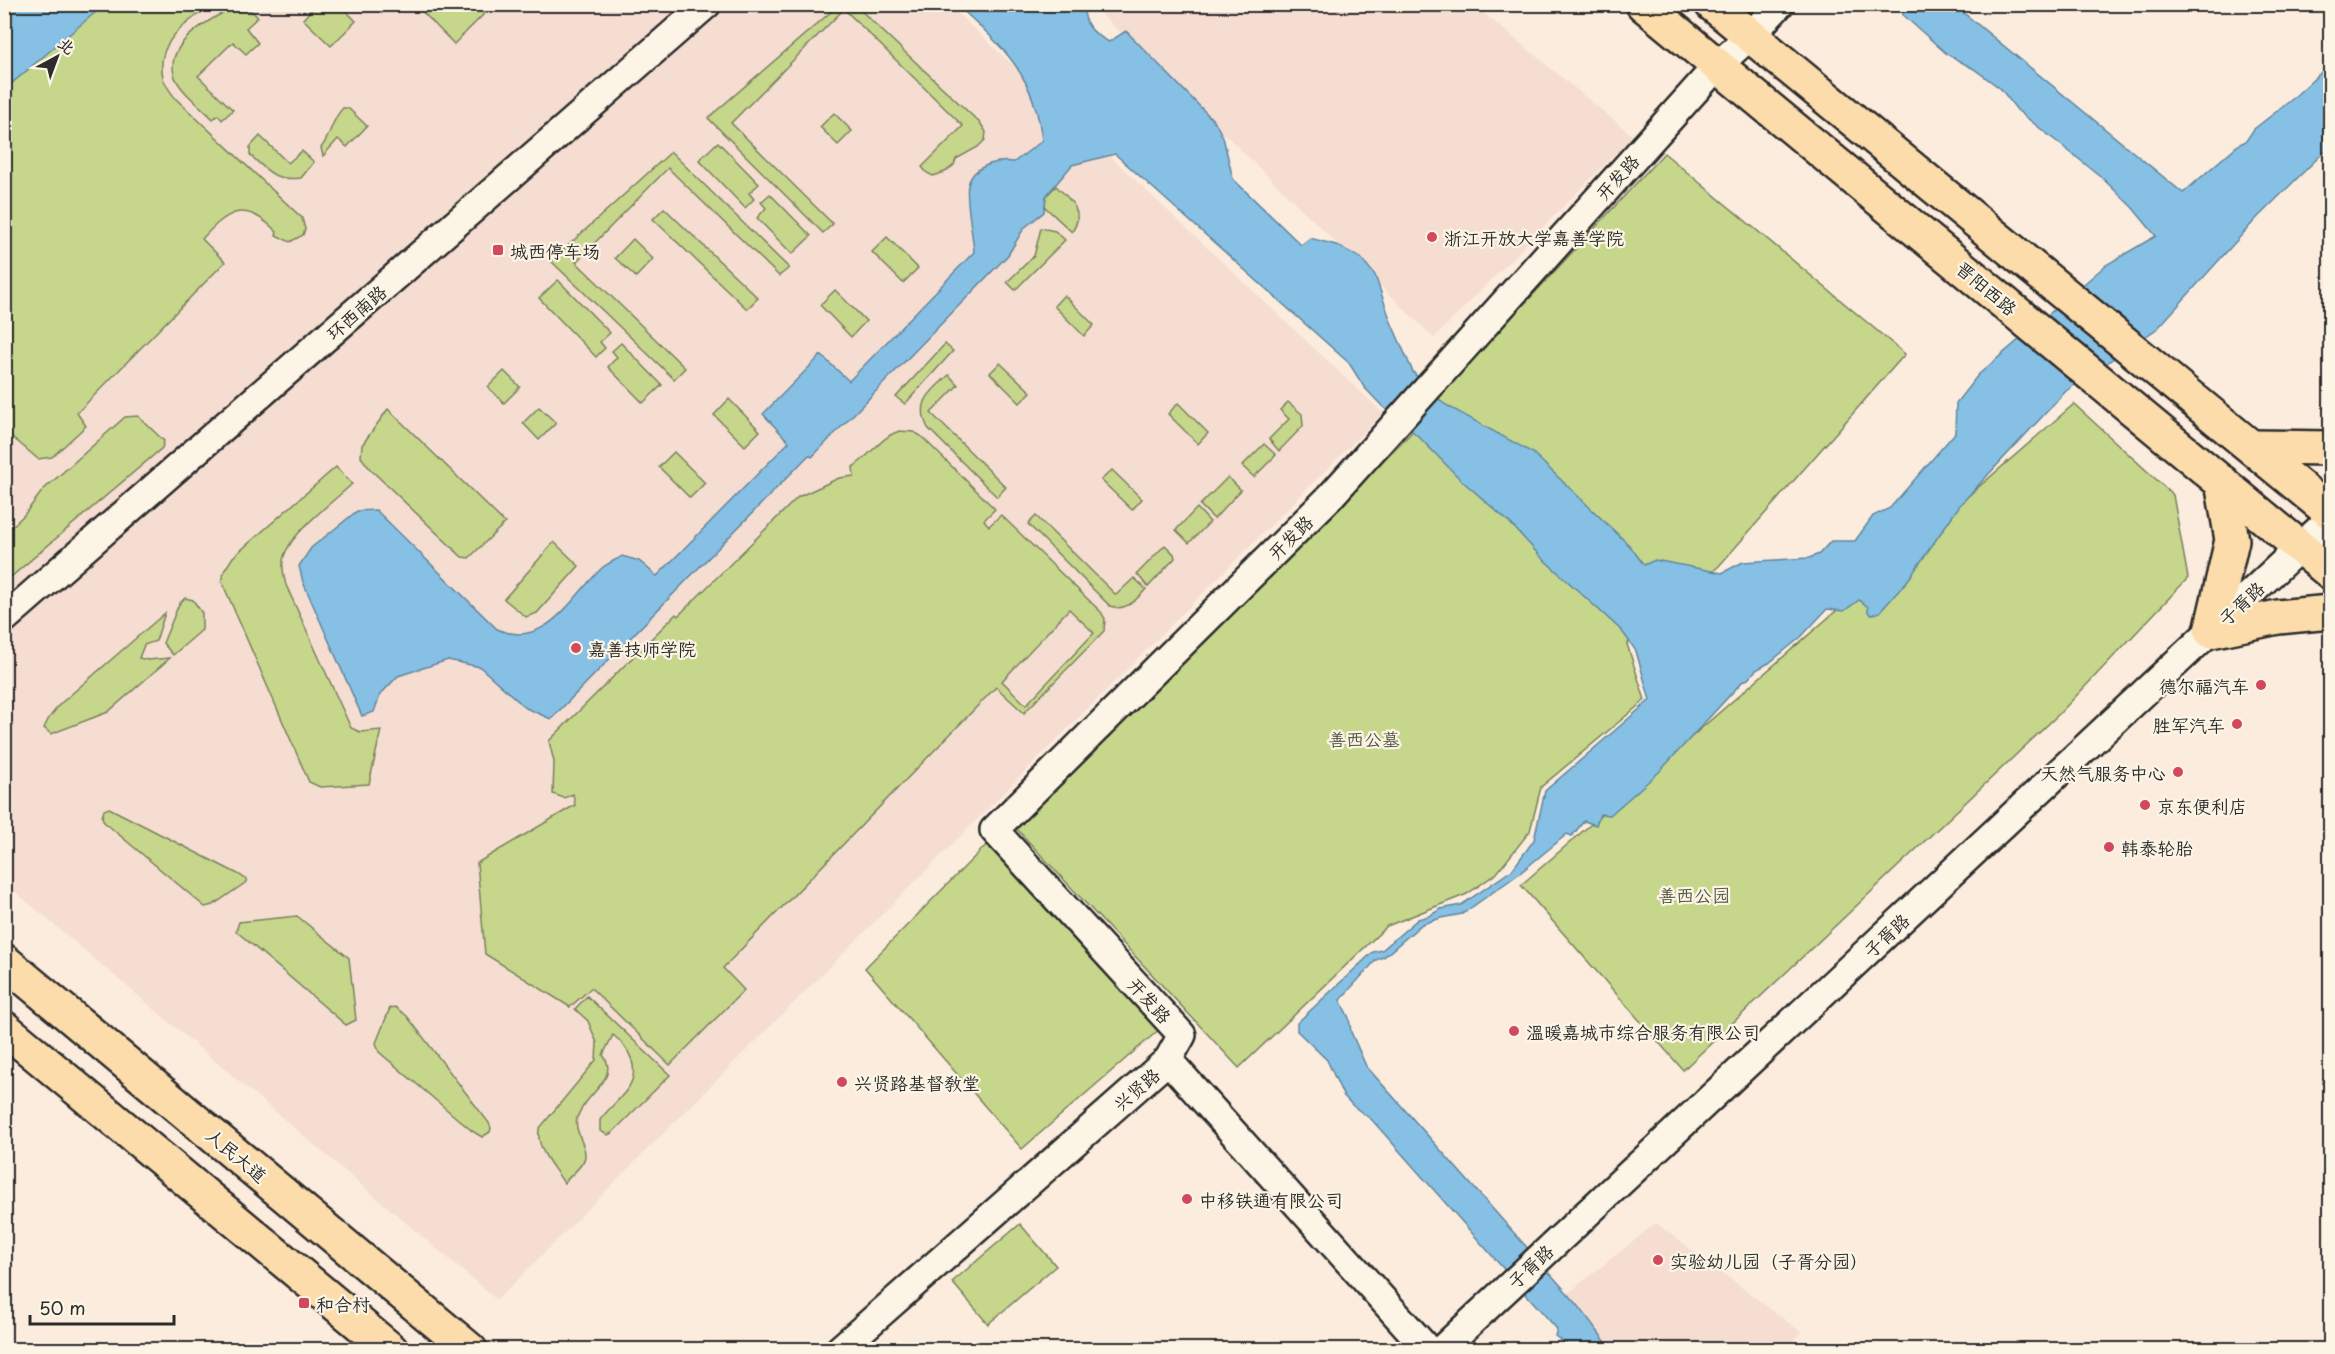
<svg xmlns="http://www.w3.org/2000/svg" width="2335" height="1354" viewBox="0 0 2335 1354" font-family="'Playpen Sans','LXGW WenKai TC',sans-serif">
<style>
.built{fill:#f6ddd2}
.green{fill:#c6d78c;stroke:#78815c;stroke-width:1.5;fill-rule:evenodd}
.water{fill:#86c1e5;stroke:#62859b;stroke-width:1.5}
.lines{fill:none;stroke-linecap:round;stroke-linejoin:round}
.minor-casing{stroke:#2b2b2b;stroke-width:32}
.major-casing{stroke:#2b2b2b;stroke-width:38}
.minor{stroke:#fcf5e5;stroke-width:27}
.major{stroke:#fddcac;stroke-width:33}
.poi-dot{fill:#d1495b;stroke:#fcf5e5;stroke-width:2}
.labels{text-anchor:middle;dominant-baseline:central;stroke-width:4.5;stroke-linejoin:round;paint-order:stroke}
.street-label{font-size:18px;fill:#2b2b2b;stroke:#fcf5e5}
.poi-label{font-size:18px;fill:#2b2b2b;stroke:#fcf5e5;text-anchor:start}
.park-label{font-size:18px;fill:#525643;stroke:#fcf5e5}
</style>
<rect width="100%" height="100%" fill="#fbecde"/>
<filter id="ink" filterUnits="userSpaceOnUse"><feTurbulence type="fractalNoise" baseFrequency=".0167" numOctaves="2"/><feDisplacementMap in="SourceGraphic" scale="12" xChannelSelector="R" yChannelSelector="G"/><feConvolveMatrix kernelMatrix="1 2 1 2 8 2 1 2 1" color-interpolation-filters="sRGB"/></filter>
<g filter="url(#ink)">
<g class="built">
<polygon points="118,5 949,5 1383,413 497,1300 5,883 4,104"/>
<polygon points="1092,5 1474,5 1633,136 1434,338"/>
<polygon points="1656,1223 1801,1332 1786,1349 1607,1349 1562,1298"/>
</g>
<g class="green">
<path d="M104,4L211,5C187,23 155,41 163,77C164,84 171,92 175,98L302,218L305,229L303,235L290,242L276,235L277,232C246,200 229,209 202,239L225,262L77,413L86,426L52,457L38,459L5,431V89Z"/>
<polygon points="340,5 356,21 331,46 303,19 316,5"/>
<polygon points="416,5 493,5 454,44"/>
<polygon points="839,5 855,5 981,124 986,132 985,140 978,147 956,159 954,165 945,172 933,176 927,173 922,167 963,126 844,9 731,123 833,224 823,233 708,118"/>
<path d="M231,9L250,10L258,17L246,28L258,43L246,54L233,42L198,76L233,110L222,120L218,115L213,119C203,108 177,89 174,74C166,43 208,20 231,9Z"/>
<path d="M343,108H348L367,126L347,147L338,139L323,156L321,148C331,135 331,120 343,108Z"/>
<polygon points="834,113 852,131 838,145 820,127"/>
<path d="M260,136L288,163L302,151L314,162L301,178C274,181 269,172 250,155V147Z"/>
<polygon points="718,142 759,184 749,193 754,199 745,208 699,160"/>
<polygon points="671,152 789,268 779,276 668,168 576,262 685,368 674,379 551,261"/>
<polygon points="1664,153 1905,354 1719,566 1627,644 1645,700 1541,787 1530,831 1497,873 1467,894 1387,926 1239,1068 1014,826 1409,435 1444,391"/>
<path d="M1056,186C1070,199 1086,212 1072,232L1045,207L1046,196Z"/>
<polygon points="770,194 811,236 792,254 757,218 766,208 761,202"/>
<polygon points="664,208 758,298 747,309 653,219"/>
<polygon points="1041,228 1055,231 1065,240 1015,290 1007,282 1034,256"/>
<polygon points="887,237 918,268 903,283 872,252"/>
<polygon points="633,239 653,259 636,277 615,258"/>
<polygon points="558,280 610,333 600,342 605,348 596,357 539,298"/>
<polygon points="835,290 866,321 851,337 820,305"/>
<polygon points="1064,295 1094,325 1084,336 1054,306"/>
<polygon points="621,343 662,385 643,403 608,367 617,357 612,351"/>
<polygon points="945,344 953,351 905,404 896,397"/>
<polygon points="1000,363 1031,392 1020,403 990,373"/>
<polygon points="504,371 520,387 504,403 488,387"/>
<path d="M949,375L958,385L931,413L1006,487L997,497L928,428C915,402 931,391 949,375Z"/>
<polygon points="729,399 760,431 745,446 714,415"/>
<polygon points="1288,402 1302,414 1303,426 1279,451 1269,439 1289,419 1280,410"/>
<polygon points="1178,403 1208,433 1198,444 1168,414"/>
<polygon points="2074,404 2173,495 2188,578 2060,713 1683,1070 1521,885"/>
<polygon points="539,407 556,423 539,440 523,423"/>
<polygon points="388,409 505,523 469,558 462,557 370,469 361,457 362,445"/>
<polygon points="138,416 164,441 162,448 5,582 5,533 24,515 43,490 125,417"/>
<path d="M899,431L914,432L921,436L995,509L984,520L989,526L1001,515L1101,612L1105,619L1104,631L1024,713L996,687L723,968L744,990L670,1065L591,988L570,1007L485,954L477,863L575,805L573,794L564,798L553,794L554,762L549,741L676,614L678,616L798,497L839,478L854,476L853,467C870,456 881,437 899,431ZM1069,609L1094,633L1026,705L1002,681Z"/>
<polygon points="1264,444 1276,455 1254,477 1242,466"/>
<polygon points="674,452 705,483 690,498 659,467"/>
<path d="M336,467L352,484C333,502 286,536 283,561C282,570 284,577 286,585L351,728L360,732L381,730L369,784L320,787L309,782L222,582L224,571L233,557Z"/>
<polygon points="1112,470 1142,499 1132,510 1101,480"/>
<polygon points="1228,477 1241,490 1214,519 1200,505"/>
<polygon points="1197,508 1210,522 1189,543 1176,530"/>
<path d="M1036,516L1116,595L1134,578L1146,589C1135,601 1126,612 1110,606L1028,524Z"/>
<polygon points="554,542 579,566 537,613 526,617 504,599"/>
<polygon points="1165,545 1174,554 1175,558 1148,587 1137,574"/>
<polygon points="185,598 193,600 202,613 202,630 173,655 163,643 179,604"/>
<polygon points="165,613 156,641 144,645 139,658 148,660 170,658 108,712 51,734 44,728 49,718 60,704"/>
<polygon points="109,808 238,874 247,880 245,883 213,905 205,907 104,822 102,817 104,810"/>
<polygon points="992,839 1161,1028 1022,1149 865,968"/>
<polygon points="297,916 349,958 356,1020 346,1025 236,931 239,922"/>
<path d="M587,996L670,1075L612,1133L608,1135L600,1131V1120C608,1109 620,1100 628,1088C641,1069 629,1047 613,1035L603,1055C621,1079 584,1094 577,1118C573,1133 591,1150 583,1162C578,1170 570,1176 564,1183C553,1166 536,1149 539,1129L596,1060L597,1043L588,1021L575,1009Z"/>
<polygon points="395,1007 407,1016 489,1123 491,1128 490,1132 482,1137 472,1131 379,1052 376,1043 390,1008"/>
<polygon points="1020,1224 1056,1266 988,1324 952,1282"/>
</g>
<g class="water">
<polygon points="5,4 104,4 104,5 5,89"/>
<path d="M957,5H1084C1083,24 1092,33 1109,42L1126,31L1215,122L1223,137L1233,179L1301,245L1310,238L1336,245L1361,258L1375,275L1391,322L1413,372L1444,404L1533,453L1630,546L1644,565L1655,560L1722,573L1743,562L1809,558L1819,554L1831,541H1855L1873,516L1890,508L1955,433L1956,403L1978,375L2106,265L2156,236L2132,207L2099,175L2017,110L2001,89L1974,69L1948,55L1903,15V5H1954L2183,193L2238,145L2246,141L2254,129L2290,101L2330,64V146L2257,218L2158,328L2066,391L1960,505L1908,580L1880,612L1871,615L1868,612V607L1859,600L1844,611L1827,609L1801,637L1769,663L1756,670L1748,679L1743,681L1659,772L1610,815L1600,814L1596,825L1584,821L1572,836L1567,834L1520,873L1462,914L1441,918L1422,924L1385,956L1376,960L1340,1000L1349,1018L1351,1032L1366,1066L1578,1305L1611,1349H1573L1555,1336L1557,1329L1372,1120L1353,1106L1343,1095L1327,1060L1297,1031V1023L1373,952L1382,950L1418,919L1429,916L1441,909L1461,905L1512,870L1534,840L1545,791L1650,700L1636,651L1622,631L1541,557L1510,523L1460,479L1418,436L1382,406L1364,387L1349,363L1115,154L1072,165L1046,196L1044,212L1024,228L1008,255L812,457L809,455L551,719L526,708L480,667L448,660L398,676L380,695L374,712L362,716L303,582L299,566L311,548L357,511L376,510L497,629C546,651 572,596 602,568C608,563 616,560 622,556L639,561L657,576L789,442L763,414L821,355L849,381L974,252C973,235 965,198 968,185C973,165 997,160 1014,162L1042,141C1035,74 1003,47 957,5Z"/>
</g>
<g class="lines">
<defs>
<g id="minor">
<polyline points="4,619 707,4"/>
<polyline points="1168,1060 1182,1035 994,830 1329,498 1718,65 1751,35 1780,4"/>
<polyline points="839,1350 1168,1060 1428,1350"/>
<polyline points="1441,1350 2330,519"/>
</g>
<g id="major">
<polyline points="1643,4 2330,572"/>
<polyline points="1712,4 2330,512"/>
<polyline points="2252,447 2330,448"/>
<polyline points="2222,482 2232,540 2211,631 2278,617 2330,612"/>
<polyline points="4,961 470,1350"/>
<polyline points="4,1028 391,1350"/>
</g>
</defs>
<use href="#minor" class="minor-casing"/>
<use href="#major" class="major-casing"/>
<use href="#minor" class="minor"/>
<use href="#major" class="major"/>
</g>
</g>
<g class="poi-dot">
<circle cx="1432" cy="237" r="6"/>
<rect x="492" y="244" width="12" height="12" rx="3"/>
<circle cx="576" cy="648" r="6"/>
<circle cx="2261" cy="685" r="6"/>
<circle cx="2237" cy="724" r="6"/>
<circle cx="2178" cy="772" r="6"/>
<circle cx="2145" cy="805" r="6"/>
<circle cx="2109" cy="847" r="6"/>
<circle cx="1514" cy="1031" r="6"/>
<circle cx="842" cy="1082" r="6"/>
<circle cx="1187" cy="1199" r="6"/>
<circle cx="1658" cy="1260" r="6"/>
<rect x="298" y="1297" width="12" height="12" rx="3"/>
</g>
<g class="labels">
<g class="street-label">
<text transform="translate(1617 177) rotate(-48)">开发路</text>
<text transform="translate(1987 288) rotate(40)">晋阳西路</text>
<text transform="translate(356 312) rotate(-41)">环西南路</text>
<text transform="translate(1290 537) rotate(-45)">开发路</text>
<text transform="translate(2241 603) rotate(-43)">子胥路</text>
<text transform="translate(1886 935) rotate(-43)">子胥路</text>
<text transform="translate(1150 1000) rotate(48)">开发路</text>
<text transform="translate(1136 1089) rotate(-41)">兴贤路</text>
<text transform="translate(237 1155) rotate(40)">人民大道</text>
<text transform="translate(1530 1266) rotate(-43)">子胥路</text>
</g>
<g class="poi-label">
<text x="1444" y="237">浙江开放大学嘉善学院</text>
<text x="510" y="250">城西停车场</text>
<text x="588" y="648">嘉善技师学院</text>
<text x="2249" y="685" text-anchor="end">德尔福汽车</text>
<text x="2225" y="724" text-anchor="end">胜军汽车</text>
<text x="2166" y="772" text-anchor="end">天然气服务中心</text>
<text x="2157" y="805">京东便利店</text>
<text x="2121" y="847">韩泰轮胎</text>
<text x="1526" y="1031">温暖嘉城市综合服务有限公司</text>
<text x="854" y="1082">兴贤路基督教堂</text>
<text x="1199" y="1199">中移铁通有限公司</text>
<text x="1670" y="1260">实验幼儿园（子胥分园）</text>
<text x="316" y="1303">和合村</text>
</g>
<g class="park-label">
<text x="1364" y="738">善西公墓</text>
<text x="1694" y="894">善西公园</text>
</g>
</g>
<rect width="2335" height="1354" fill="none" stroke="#fcf5e5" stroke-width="24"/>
<rect x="12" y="12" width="2311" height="1330" fill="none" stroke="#2b2b2b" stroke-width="2" filter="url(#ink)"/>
<g transform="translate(57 57) rotate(41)" stroke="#fcf5e5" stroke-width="4.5" paint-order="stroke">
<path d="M0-4.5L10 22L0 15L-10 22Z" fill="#2b2b2b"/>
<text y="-9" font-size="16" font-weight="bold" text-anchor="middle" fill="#2b2b2b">北</text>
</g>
<path d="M30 1315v9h144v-9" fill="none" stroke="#2b2b2b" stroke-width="3"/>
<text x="39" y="1315" font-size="18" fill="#2b2b2b" stroke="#fcf5e5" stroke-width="4.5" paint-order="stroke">50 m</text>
</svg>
